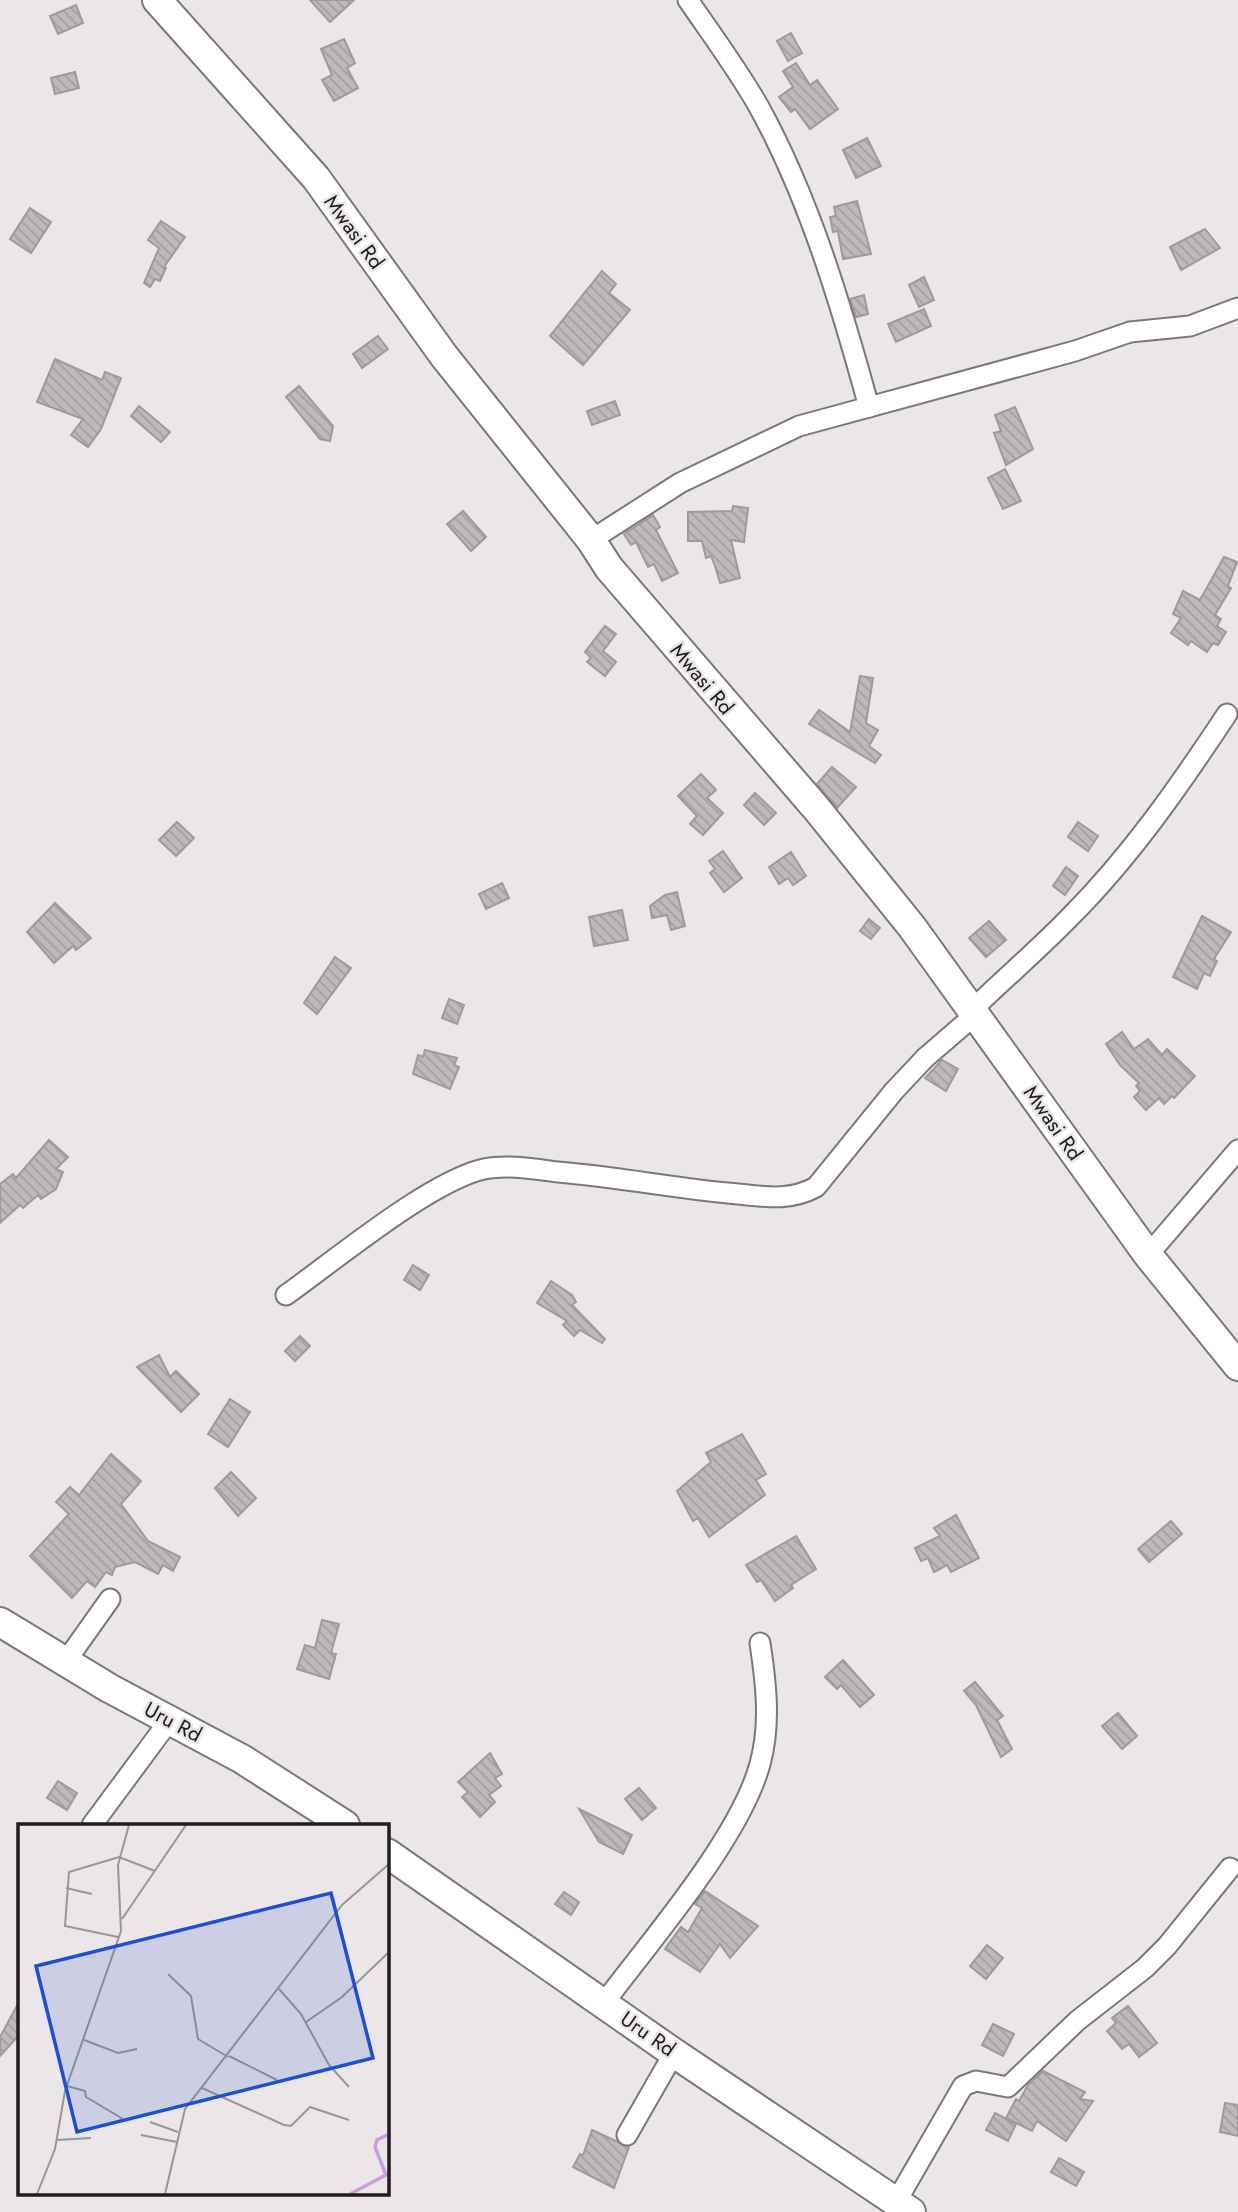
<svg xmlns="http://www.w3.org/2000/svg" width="1238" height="2212" viewBox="0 0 1238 2212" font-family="Jost,sans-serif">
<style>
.building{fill:url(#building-back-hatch);stroke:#9e9a9c;stroke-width:2}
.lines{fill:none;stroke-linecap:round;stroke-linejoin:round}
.street-casing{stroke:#7c7878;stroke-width:23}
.secondary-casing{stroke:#7c7878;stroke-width:32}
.street{stroke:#fff;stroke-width:19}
.secondary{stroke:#fff;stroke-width:28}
.labels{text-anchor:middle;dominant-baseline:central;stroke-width:5;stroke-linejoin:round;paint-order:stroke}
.street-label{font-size:21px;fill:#1f1d1d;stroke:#ebe6e7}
.inset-river{fill:none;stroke:#cb9ce2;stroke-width:3.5}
.inset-road{fill:none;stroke:#999696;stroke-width:2}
.view{fill:#1d4ed8;fill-opacity:0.15;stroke:#1d4ed8;stroke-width:3.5}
.inset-edge{fill:none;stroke:#1f1d1d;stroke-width:3.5}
</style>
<defs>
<pattern id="building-back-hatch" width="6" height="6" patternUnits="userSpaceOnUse" patternTransform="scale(1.75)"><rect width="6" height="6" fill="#bebabc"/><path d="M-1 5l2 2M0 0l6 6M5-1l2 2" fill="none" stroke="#a39fa1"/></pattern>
</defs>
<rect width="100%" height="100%" fill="#ebe6e7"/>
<g class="building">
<polygon points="310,0 354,0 330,22"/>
<polygon points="76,5 83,23 58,34 50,16"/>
<polygon points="791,33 802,53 788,61 777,41"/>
<polygon points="344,39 355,63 347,68 358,88 334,101 322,80 332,75 321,49"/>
<polygon points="796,63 810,85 817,80 838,109 810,129 795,109 791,112 779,97 793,87 783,71"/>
<polygon points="75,72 79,88 55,94 51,78"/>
<polygon points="867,138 881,166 856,178 843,150"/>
<polygon points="857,201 871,254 843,259 838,231 833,232 830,217 836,216 834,207"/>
<polygon points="30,208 51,222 31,253 10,239"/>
<polygon points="161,221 185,237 164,267 166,268 160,281 155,279 150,287 144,283 159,248 148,240"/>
<polygon points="1205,229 1220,248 1181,270 1170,247"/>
<polygon points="602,271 616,284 609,293 630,310 583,365 550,336"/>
<polygon points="924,277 934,300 919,307 909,285"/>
<polygon points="864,295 868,314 856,317 850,299"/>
<polygon points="924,309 931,326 896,342 888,324"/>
<polygon points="378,336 388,349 362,368 353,354"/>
<polygon points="55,359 102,380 105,372 121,378 101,429 88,447 71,435 83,419 37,402"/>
<polygon points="299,386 333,426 330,441 320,439 286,397"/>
<polygon points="615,401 620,415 592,425 587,411"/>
<polygon points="139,406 170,432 161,442 131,416"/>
<polygon points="1015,407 1033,449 1006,465 994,433 1001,431 995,415"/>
<polygon points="1005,469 1021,501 1003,509 988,478"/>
<polygon points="733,506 748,508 744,542 731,540 740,578 720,583 715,566 711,556 706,558 702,541 688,541 688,512 732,511"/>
<polygon points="463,511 486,537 471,551 447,524"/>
<polygon points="653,515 660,527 656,530 678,573 662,581 654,564 648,567 636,542 631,545 624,534"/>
<polygon points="1224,557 1237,562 1228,586 1231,588 1215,615 1221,619 1217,626 1226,632 1218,645 1213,643 1207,652 1191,641 1188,645 1171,633 1181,618 1173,614 1183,591 1200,600"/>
<polygon points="605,626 616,634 603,651 616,662 605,676 587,662 591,658 585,652"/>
<polygon points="860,676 873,678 866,723 878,730 869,746 881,755 875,763 809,724 819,710 850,732"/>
<polygon points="832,767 856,787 837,808 817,784"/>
<polygon points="701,774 716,790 707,798 723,813 703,835 690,824 697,816 678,796"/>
<polygon points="755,793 776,813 764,825 744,805"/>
<polygon points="177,822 194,838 176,856 159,840"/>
<polygon points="1078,822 1098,836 1088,851 1068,837"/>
<polygon points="723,851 742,878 724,892 710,873 715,869 709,861"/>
<polygon points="791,852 806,876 793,885 788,878 779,884 769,867"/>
<polygon points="1066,867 1078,876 1065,895 1053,886"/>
<polygon points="502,883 509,898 486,909 479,894"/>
<polygon points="677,892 685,926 671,930 667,915 652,918 650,906 665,895"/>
<polygon points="55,903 91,938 76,950 73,946 54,963 27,932"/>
<polygon points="622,910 628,940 594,946 589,917"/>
<polygon points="1202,916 1231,932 1214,959 1217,961 1210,976 1204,973 1197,989 1173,977"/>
<polygon points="869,919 880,928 871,939 860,931"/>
<polygon points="989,921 1006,940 986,957 969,938"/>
<polygon points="335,957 351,968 317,1014 304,1003"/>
<polygon points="449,999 464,1005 457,1024 442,1018"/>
<polygon points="1122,1032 1134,1049 1148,1039 1162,1055 1167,1049 1195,1076 1174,1098 1172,1096 1164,1104 1159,1098 1146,1110 1134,1097 1140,1091 1136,1086 1139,1083 1120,1065 1106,1044"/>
<polygon points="425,1050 457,1058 454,1065 459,1067 450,1089 413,1074 418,1055 423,1057"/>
<polygon points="942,1060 958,1069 946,1091 925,1078"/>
<polygon points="49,1140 68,1157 56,1169 63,1172 56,1189 41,1199 38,1195 23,1208 20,1205 0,1223 0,1184 13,1174 16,1178"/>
<polygon points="413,1265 429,1275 420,1290 404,1280"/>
<polygon points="551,1281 572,1295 576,1302 572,1305 605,1339 602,1343 580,1330 574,1336 563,1325 567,1321 537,1303"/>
<polygon points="300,1336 310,1346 295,1361 285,1351"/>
<polygon points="159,1355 170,1377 176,1371 199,1394 181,1412 137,1367"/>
<polygon points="230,1399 250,1412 228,1447 208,1434"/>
<polygon points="742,1434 766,1474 756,1480 765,1495 709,1537 698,1518 693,1521 677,1491 711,1462 706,1453"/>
<polygon points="111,1454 141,1481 121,1504 148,1541 180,1557 173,1571 163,1565 158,1574 135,1562 115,1567 112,1575 106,1572 95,1587 87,1581 72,1598 30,1556 69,1514 56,1502 70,1487 79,1495"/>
<polygon points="231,1472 256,1498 238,1516 215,1488"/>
<polygon points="956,1515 979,1558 951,1572 947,1565 934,1572 928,1558 921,1561 915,1548 940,1536 934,1528"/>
<polygon points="1171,1521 1182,1534 1149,1562 1138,1549"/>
<polygon points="796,1536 816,1569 791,1585 793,1588 775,1601 761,1580 757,1582 746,1565"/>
<polygon points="322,1620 339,1624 331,1653 336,1654 329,1679 297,1669 305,1645 315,1648"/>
<polygon points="843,1660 874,1695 860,1707 841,1685 837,1689 825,1677"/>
<polygon points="975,1682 1003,1716 997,1720 1012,1749 1001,1757 976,1705 964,1691"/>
<polygon points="1118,1713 1137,1736 1122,1749 1102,1726"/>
<polygon points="490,1753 502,1774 495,1778 501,1786 489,1795 495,1802 480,1817 462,1797 468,1792 458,1782"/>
<polygon points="58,1781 77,1793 67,1810 47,1798"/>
<polygon points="639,1788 656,1808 642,1820 625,1799"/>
<polygon points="579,1809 632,1835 623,1854 599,1842"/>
<polygon points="705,1891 758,1926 730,1958 720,1944 700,1972 665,1949 681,1927 688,1932 702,1908 695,1904"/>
<polygon points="564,1892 579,1902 571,1915 555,1904"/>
<polygon points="987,1945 1003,1958 986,1979 970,1966"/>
<polygon points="19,2002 19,2035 0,2056 0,2037"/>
<polygon points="1128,2006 1157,2043 1139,2057 1129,2044 1122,2049 1107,2031 1116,2023 1112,2018"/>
<polygon points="993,2024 1014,2034 1003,2056 982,2045"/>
<polygon points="1043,2071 1085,2092 1080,2099 1093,2101 1066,2141 1037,2121 1032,2131 1006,2118 1016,2099 1019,2101 1028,2085"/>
<polygon points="1225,2103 1238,2105 1238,2136 1220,2132"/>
<polygon points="995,2113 1016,2124 1008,2141 986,2130"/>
<polygon points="592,2130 629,2147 614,2188 573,2167 580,2154 583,2155"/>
<polygon points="1059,2158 1084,2172 1076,2186 1051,2172"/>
</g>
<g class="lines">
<defs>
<g id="street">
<path d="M688,0C712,35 738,70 759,107C810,200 841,305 869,407"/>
<polyline points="591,540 680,483 799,426 1075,351 1130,332 1190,326 1238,308"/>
<path d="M973,1009C1005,978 1039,949 1070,917C1131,856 1180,785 1227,714"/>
<polyline points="1148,1255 1238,1150"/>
<path d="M286,1295C334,1261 430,1181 484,1169C507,1164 535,1169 558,1172C619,1177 678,1189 738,1194C767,1197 790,1201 816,1187L894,1091L925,1058L976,1014"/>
<polyline points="66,1661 110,1599"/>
<polyline points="92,1825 169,1721"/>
<path d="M604,2003C651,1940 740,1838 760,1764C771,1724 766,1683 760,1643"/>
<polyline points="627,2135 674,2053"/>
<polyline points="896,2202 963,2086 976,2081 1008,2087 1077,2021 1145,1968 1167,1946 1230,1868"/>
</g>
<g id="secondary">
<polyline points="157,0 316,178 444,356 591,540 609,568 816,808 912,927 1148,1255 1238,1366"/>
<polyline points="0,1622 109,1688 242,1759 345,1825"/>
<polyline points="387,1853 674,2053 911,2212"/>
</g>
</defs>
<use href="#street" class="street-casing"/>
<use href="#secondary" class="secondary-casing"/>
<use href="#street" class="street"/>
<use href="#secondary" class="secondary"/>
</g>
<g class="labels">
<g class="street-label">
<text transform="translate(354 232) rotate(54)">Mwasi Rd</text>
<text transform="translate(702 679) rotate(50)">Mwasi Rd</text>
<text transform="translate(1053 1123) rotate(55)">Mwasi Rd</text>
<text transform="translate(173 1722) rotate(28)">Uru Rd</text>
<text transform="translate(648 2034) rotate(35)">Uru Rd</text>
</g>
</g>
<g transform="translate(18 1824)">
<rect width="371" height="371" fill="#ebe6e7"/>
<path class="inset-river" d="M332,370L368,351L357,323L359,316L371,310"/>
<path class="inset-road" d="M48,64L74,70M104,95L168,1M100,113L47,102L51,48L101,33L137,47M150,150L173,172L180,215L210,233M261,165L283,190L311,241L331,263M288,198L324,173L371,128M66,216L100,229L119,225M211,232L259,256M49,262L67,267L68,273L105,295M184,264L266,301L273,302L292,283L331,296M132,298L160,308M123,311L159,318M39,316L73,314M19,370L37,325L47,267L103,107L100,41L111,1M147,370L167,285L324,81L371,40"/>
<path class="view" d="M313,69L355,234L59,308L18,142Z"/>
<rect width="371" height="371" class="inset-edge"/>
</g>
</svg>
